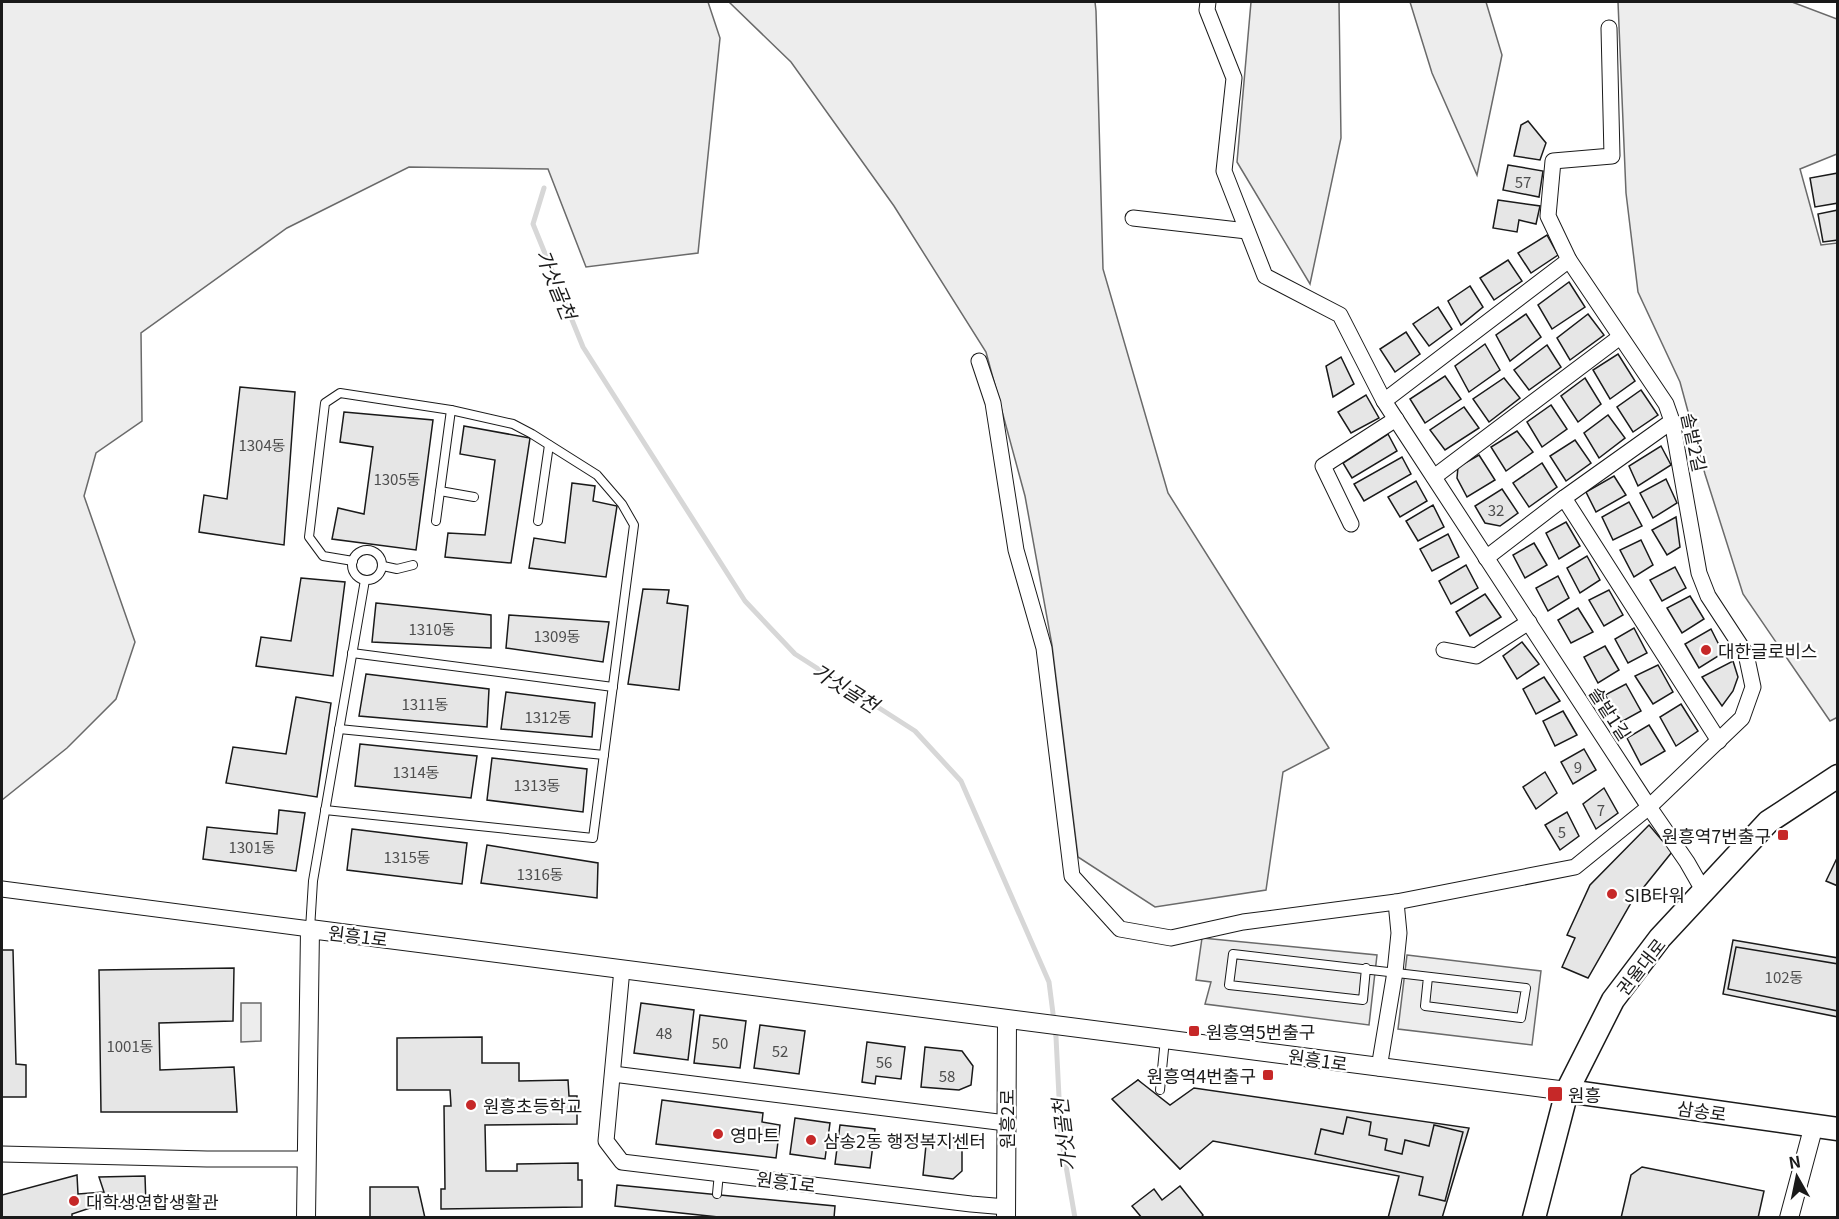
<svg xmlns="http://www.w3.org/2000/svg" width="1839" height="1219" viewBox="0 0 1839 1219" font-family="Georgia,'Noto Sans KR',serif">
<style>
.built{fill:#ededed;stroke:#6a6a6a;stroke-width:1.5}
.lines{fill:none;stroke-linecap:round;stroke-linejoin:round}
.stream{stroke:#d7d7d7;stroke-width:5}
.building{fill:#e6e6e6;stroke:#1a1a1a;stroke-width:1.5}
.service-casing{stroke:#1a1a1a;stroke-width:10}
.minor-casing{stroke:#1a1a1a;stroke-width:17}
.tertiary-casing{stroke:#1a1a1a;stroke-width:20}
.primary-casing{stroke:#1a1a1a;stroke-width:25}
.service{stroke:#fff;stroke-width:8}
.minor{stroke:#fff;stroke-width:15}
.tertiary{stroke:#fff;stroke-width:18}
.primary{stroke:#fff;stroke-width:22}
.poi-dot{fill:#c62828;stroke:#fff;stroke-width:2}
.labels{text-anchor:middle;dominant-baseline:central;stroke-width:4.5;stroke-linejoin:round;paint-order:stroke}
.number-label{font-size:15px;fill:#4d4d4d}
.street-label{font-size:18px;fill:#1a1a1a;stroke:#fff}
.poi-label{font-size:18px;fill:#1a1a1a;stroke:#fff;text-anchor:start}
.water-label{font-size:20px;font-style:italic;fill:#1a1a1a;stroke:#fff}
</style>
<rect width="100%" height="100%" fill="#fff"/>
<g class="built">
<polygon points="2,2 708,2 720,38 698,253 586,267 548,169 409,167 287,228 141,333 142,421 96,453 84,496 135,642 116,699 67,748 2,800"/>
<polygon points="729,2 1095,2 1096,11 1103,269 1168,493 1329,748 1283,772 1266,890 1155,907 1078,857 1052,645 1025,496 986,352 894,206 791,62"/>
<polygon points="1251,2 1339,2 1341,138 1310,284 1237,162"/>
<polygon points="1410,2 1486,2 1502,55 1477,175 1432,73"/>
<polygon points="1618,2 1792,2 1837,19 1837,154 1800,169 1821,245 1837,243 1838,717 1830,721 1743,594 1705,474 1680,382 1638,292 1626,193"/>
<polygon points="1202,938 1377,955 1369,1025 1205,1004 1211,982 1196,980"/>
<polygon points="1407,955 1541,971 1532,1045 1398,1029"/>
<polygon points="241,1003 261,1003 261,1041 241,1042"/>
</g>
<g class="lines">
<polyline class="stream" points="544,188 533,224 583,347 745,601 795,654 915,731 961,781 1049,982 1056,1037 1061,1137 1075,1218"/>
</g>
<g class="building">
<polygon points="1528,121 1546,143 1540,160 1514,156 1521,125"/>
<polygon points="1508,165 1543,171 1539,197 1503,190"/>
<polygon points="1838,173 1838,203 1815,207 1810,178"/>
<polygon points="1498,200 1540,206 1536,224 1519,220 1517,232 1493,228"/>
<polygon points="1838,210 1838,240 1823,242 1818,214"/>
<polygon points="1547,235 1558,255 1531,273 1518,253"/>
<polygon points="1508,260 1522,281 1494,300 1480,278"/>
<polygon points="1569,282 1585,307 1552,329 1538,305"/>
<polygon points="1470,286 1483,307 1461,325 1448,301"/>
<polygon points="1438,307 1452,329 1429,346 1413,324"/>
<polygon points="1526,314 1541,337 1510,361 1496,335"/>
<polygon points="1588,314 1604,335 1570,360 1557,338"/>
<polygon points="1406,332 1420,354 1395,372 1380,349"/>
<polygon points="1485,344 1500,370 1469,392 1455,366"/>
<polygon points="1547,345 1561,367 1529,390 1514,370"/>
<polygon points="1618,354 1635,381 1610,399 1593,370"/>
<polygon points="1341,357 1354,384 1333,397 1326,366"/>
<polygon points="1445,376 1461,399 1425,423 1410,399"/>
<polygon points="1504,378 1520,398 1489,422 1473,399"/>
<polygon points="1585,378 1601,404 1578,422 1561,396"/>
<polygon points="240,387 295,392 284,545 199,532 204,495 227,499"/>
<polygon points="1641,390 1658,415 1633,432 1617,407"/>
<polygon points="1366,395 1379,418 1351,433 1338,412"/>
<polygon points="1551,405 1567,429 1542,447 1527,422"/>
<polygon points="1464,407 1479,428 1445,450 1430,430"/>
<polygon points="344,412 433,420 416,550 332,539 338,508 364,514 373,447 340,442"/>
<polygon points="1608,415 1625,438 1599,458 1584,433"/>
<polygon points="464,426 530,438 511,563 445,557 448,533 485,535 495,460 460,454"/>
<polygon points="1517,431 1533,452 1506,471 1491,447"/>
<polygon points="1388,434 1397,451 1352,478 1343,463"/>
<polygon points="1575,440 1591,463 1566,481 1550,456"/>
<polygon points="1661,446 1671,465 1638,486 1629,466"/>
<polygon points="1479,455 1495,480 1467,497 1457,478 1458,467"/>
<polygon points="1402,457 1411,474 1364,501 1354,484"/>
<polygon points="1542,463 1557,487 1529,507 1513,483"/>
<polygon points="1614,476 1626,495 1596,512 1586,492"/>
<polygon points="1666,479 1677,503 1653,518 1640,493"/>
<polygon points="1416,481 1427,501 1400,517 1388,497"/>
<polygon points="572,483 595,486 593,501 617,506 606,577 529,568 534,538 565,543"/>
<polygon points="1502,489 1518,513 1500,526 1485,523 1475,506"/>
<polygon points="1629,502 1642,526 1613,540 1602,517"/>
<polygon points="1433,505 1444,527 1418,541 1406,521"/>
<polygon points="1676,517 1680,547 1667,555 1652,530"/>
<polygon points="1566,522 1580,546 1559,559 1546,533"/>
<polygon points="1448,534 1459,557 1432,571 1420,549"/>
<polygon points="1641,540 1653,565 1634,577 1620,550"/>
<polygon points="1534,543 1547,565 1525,578 1513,555"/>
<polygon points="1587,556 1600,580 1580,593 1567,568"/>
<polygon points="1466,565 1478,588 1451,604 1439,581"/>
<polygon points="1675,567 1686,588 1662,601 1650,580"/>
<polygon points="1558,576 1569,598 1548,611 1536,588"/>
<polygon points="301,578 345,582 333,676 256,666 261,637 291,641"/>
<polygon points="643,589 669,590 667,603 688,606 679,690 628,684"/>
<polygon points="1609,590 1623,615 1604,626 1589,600"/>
<polygon points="1485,594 1501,617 1470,636 1456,612"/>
<polygon points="1690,596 1704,619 1682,633 1667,608"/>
<polygon points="376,603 491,615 491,648 372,642"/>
<polygon points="1578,608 1593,632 1571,643 1558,620"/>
<polygon points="509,615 609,622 603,662 506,648"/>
<polygon points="1634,628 1647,653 1628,663 1615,639"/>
<polygon points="1711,629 1723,653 1699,668 1685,644"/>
<polygon points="1522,642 1539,664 1517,679 1503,656"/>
<polygon points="1605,646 1619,670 1598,683 1584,657"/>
<polygon points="1733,661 1738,677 1733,691 1722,706 1702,677"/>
<polygon points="1658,665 1673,692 1653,704 1635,676"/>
<polygon points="366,674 489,689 487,727 359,716"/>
<polygon points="1544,677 1560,701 1536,714 1523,689"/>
<polygon points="1626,684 1641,711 1621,722 1605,695"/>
<polygon points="506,692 595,703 592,737 501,729"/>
<polygon points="296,697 331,703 317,797 226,783 233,747 286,754"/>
<polygon points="1681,704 1698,731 1676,746 1660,717"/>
<polygon points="1563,711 1577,735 1555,746 1543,721"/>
<polygon points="1649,725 1665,751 1641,765 1627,738"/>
<polygon points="360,744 477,756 471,798 355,786"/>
<polygon points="1584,749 1596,770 1573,784 1561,762"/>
<polygon points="492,758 587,769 583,812 487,800"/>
<polygon points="1545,772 1557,793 1536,809 1523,787"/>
<polygon points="1604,788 1618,813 1596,829 1583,804"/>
<polygon points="279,810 305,813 296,871 203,859 207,827 277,834"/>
<polygon points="1567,812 1579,836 1560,850 1545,825"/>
<polygon points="1649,825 1672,852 1631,903 1588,978 1562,967 1575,938 1567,935 1590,885"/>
<polygon points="352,829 467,843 462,884 347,870"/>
<polygon points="487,845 598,863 597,898 481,883"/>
<polygon points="1838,856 1838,886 1826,881"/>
<polygon points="1733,940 1838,958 1838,1017 1723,994"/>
<polygon points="1736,947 1838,964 1838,1011 1728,989"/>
<polygon points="2,950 13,950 16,1064 26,1065 26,1097 2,1097"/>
<polygon points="234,968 233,1021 159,1023 160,1070 234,1067 237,1112 101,1112 99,970"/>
<polygon points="641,1003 694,1010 688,1060 634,1053"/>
<polygon points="700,1015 746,1021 740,1068 694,1063"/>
<polygon points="760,1025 805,1031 799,1074 754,1068"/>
<polygon points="482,1037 482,1063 519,1063 519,1081 568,1080 569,1096 577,1096 577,1124 485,1125 486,1171 517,1171 517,1164 578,1163 578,1180 582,1180 582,1207 441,1209 441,1189 445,1189 444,1106 451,1106 450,1090 397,1090 397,1038"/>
<polygon points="867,1042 905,1047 901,1079 876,1076 875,1084 862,1082"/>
<polygon points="925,1047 962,1051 973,1066 971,1085 959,1090 921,1087"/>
<polygon points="1138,1080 1169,1112 1193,1094 1204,1103 1219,1092 1245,1107 1180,1169 1115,1101"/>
<polygon points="1138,1080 1170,1105 1194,1088 1469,1128 1442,1218 1388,1218 1399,1176 1213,1141 1180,1169 1112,1099"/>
<polygon points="662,1100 763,1113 762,1122 780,1125 776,1158 656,1144"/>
<polygon points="1347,1117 1371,1122 1369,1135 1387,1139 1385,1150 1402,1154 1405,1140 1429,1146 1434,1125 1463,1132 1445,1201 1419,1195 1423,1177 1315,1154 1321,1129 1343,1134"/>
<polygon points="795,1118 830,1123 825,1159 790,1154"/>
<polygon points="840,1125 875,1129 870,1168 835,1164"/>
<polygon points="927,1135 954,1138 962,1145 962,1171 953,1179 923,1175"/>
<polygon points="1642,1167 1764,1191 1758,1218 1621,1218 1631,1175"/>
<polygon points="77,1175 78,1194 104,1192 99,1177 145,1176 146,1206 93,1207 72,1214 72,1218 2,1218 2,1195"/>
<polygon points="617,1185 835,1206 834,1218 728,1218 615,1206"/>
<polygon points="1180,1186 1203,1215 1201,1218 1142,1218 1132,1206 1154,1189 1162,1200"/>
<polygon points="370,1187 418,1187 425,1218 370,1218"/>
</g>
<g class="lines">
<defs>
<g id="service">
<polyline points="440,491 474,497"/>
<polyline points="436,521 451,410"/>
<polyline points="538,521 549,445"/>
<circle cx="367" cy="565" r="15"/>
<polyline points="383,566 397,569 413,565"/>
<polyline points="352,653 613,687"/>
<polyline points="339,729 604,755"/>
<polyline points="325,810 593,838 634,525 622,504 597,475 532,434 513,424 451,410 340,393 325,403 309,537 323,556 353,561"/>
<polyline points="310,929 313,881 365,580"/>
<polyline points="1366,968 1363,1000 1229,985 1233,954 1526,988 1521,1018 1425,1006 1428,977"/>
<polyline points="1160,1090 1165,1039"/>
<polyline points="717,1194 719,1173"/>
</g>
<g id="minor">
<polyline points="1208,2 1207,10 1234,78 1224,171 1265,276 1340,315 1384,401 1649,807 1687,862 1703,890"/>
<polyline points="1133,218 1247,231"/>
<polyline points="979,361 993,403 1016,550 1044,648 1072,876 1120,929 1171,938 1243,922 1396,902 1575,867 1649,807 1742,718 1753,687 1746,654 1708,596 1699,573 1672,421 1666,404 1569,260 1548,216 1553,161 1612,156 1609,28"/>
<polyline points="1384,401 1569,260"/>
<polyline points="1434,477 1620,337"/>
<polyline points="1564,498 1719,741"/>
<polyline points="1351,524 1323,466 1396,419"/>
<polyline points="1486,558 1564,498 1672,421"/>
<polyline points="1444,650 1476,656 1529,622"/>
<polyline points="2,889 310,929"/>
<polyline points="622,969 606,1141 622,1162 971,1204 1006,1207"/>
<polyline points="1379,1068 1395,972 1399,933 1396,902"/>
<polyline points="613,1074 1006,1123"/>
<polyline points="2,1154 207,1159 306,1159"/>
</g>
<g id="tertiary">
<polyline points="306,1218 310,929 1567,1091"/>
<polyline points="1006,1218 1007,1020"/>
<polyline points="1789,1218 1814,1125"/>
</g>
<g id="primary">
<polyline points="1567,1091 1838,1129"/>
<polyline points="1534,1218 1567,1091 1613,1000 1660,938 1768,822 1838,776"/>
</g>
</defs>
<use href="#service" class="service-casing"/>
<use href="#minor" class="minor-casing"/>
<use href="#tertiary" class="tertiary-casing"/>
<use href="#primary" class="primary-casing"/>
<use href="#service" class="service"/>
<use href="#minor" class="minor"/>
<use href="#tertiary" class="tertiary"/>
<use href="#primary" class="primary"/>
</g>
<g class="poi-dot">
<circle cx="1706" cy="650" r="6"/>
<rect x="1777" y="829" width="12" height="12" rx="3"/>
<circle cx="1612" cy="894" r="6"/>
<rect x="1188" y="1025" width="12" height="12" rx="3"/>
<rect x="1262" y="1069" width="12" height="12" rx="3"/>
<rect x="1547" y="1086" width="16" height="16" rx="3"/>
<circle cx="471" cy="1105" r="6"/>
<circle cx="718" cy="1134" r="6"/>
<circle cx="811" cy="1140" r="6"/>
<circle cx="74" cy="1201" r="6"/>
</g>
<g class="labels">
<g class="number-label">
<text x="1523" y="181">57</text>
<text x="262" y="444">1304동</text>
<text x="397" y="478">1305동</text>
<text x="1496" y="509">32</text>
<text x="432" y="628">1310동</text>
<text x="557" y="635">1309동</text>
<text x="425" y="703">1311동</text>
<text x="548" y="716">1312동</text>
<text x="1578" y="766">9</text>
<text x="416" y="771">1314동</text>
<text x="537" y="784">1313동</text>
<text x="1601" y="809">7</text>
<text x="1562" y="831">5</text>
<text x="252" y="846">1301동</text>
<text x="407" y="856">1315동</text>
<text x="540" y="873">1316동</text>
<text x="1784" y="976">102동</text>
<text x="664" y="1032">48</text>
<text x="720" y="1042">50</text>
<text x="130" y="1045">1001동</text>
<text x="780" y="1050">52</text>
<text x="884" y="1061">56</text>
<text x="947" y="1075">58</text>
</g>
<g class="street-label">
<text transform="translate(1695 442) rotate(78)">솔밭2길</text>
<text transform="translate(1611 713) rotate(57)">솔밭1길</text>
<text transform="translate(358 935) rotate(7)">원흥1로</text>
<text transform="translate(1640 966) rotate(-52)">권율대로</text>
<text transform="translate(1318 1059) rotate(8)">원흥1로</text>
<text transform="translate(1702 1110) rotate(8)">삼송로</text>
<text transform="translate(1006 1119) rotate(-90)">원흥2로</text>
<text transform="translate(786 1181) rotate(7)">원흥1로</text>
</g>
<g class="poi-label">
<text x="1718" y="650">대한글로비스</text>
<text x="1771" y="835" text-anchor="end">원흥역7번출구</text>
<text x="1624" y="894">SIB타워</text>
<text x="1206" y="1031">원흥역5번출구</text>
<text x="1256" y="1075" text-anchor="end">원흥역4번출구</text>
<text x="1568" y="1094">원흥</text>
<text x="483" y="1105">원흥초등학교</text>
<text x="730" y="1134">영마트</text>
<text x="823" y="1140">삼송2동 행정복지센터</text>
<text x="86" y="1201">대학생연합생활관</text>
</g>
<g class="water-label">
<text transform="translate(557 284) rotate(68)">가싯골천</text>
<text transform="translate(846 687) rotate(32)">가싯골천</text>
<text transform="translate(1063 1135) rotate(-97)">가싯골천</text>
</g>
</g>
<rect width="1839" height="1219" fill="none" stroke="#1a1a1a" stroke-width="6"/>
<g transform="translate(1797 1177) rotate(351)" stroke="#ffffff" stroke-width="4.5" paint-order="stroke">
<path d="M0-4.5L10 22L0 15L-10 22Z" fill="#1a1a1a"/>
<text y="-9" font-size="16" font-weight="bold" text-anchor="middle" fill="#1a1a1a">N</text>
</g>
</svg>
